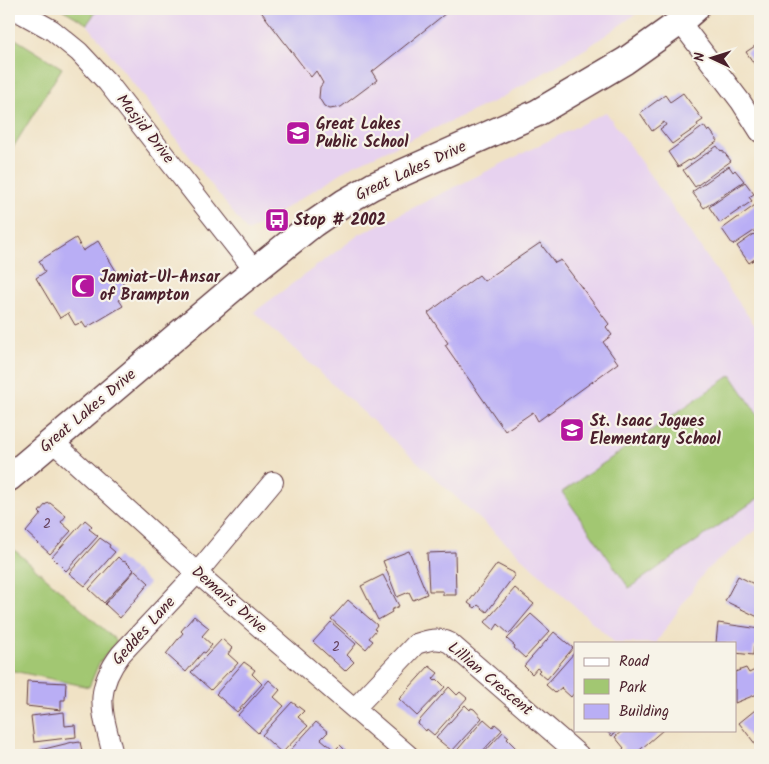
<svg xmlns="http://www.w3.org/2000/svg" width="769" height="764" viewBox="0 0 769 764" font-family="Kalam,sans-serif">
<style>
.built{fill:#e7d2ef}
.green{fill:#a2c772;stroke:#76734e}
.building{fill:#b9aef5}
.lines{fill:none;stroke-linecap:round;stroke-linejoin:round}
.minor-casing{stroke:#633c42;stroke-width:22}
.tertiary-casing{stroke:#633c42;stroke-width:29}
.minor{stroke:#fff;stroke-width:20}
.tertiary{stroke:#fff;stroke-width:26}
.labels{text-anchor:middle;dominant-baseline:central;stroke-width:4.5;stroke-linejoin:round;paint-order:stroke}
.number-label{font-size:14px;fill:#66435e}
.poi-label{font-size:16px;font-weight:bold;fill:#4a1f2b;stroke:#f7f3e8;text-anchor:start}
.street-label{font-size:16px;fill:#4a1f2b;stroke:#f7f3e8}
</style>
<rect width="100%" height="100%" fill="#f7f3e8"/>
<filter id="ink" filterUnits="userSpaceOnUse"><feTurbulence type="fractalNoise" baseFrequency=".02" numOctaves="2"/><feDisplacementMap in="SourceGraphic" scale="10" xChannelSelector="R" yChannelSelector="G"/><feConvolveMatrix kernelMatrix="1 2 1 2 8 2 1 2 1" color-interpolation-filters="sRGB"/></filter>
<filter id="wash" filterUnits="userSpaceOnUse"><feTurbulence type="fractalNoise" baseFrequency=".0096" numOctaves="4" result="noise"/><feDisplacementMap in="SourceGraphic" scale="20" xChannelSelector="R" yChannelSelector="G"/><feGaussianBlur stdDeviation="1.12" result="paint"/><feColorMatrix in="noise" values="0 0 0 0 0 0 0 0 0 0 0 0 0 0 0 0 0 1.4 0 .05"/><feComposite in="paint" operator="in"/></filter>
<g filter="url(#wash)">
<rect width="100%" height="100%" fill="#f0e2c5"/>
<g class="built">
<polygon points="98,9 643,9 587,48 497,100 352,166 248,232 87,24"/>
<polygon points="606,112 760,333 760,527 705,571 656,643 615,643 254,312 360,234"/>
</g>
<g class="green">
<polygon points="62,9 98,9 87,24"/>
<polygon points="9,35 62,68 9,154"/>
<polygon points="731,375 760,418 760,497 629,588 562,492"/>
<polygon points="9,545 117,641 99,663 89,687 9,670"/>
</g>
<g id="blocks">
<g class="building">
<polygon points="259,9 442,9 446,13 372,72 377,80 341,107 330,109 324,106 319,98 320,87 323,83 316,71 311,77"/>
<polygon points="755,46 759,50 760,49 760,72 746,52"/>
<polygon points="683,93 703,120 697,124 698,126 672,144 660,129 666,125 664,122 652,131 640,113 665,95 670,102"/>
<polygon points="704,126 708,132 710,130 718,141 690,161 689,160 678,167 668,152"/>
<polygon points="717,146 721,151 722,150 731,161 695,187 683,170"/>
<polygon points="729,166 733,172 735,170 744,181 704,208 692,192"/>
<polygon points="745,182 754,194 749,197 752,201 720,223 709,207"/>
<polygon points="758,203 760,206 760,227 733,245 722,229"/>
<polygon points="760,230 760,255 749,263 737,246"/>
<polygon points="76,238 83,251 98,241 130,294 119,300 123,306 86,328 82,322 75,325 68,313 60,318 36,278 45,272 39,261"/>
<polygon points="540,243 555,263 561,260 609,324 606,327 612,335 603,342 618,363 538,421 533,412 505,431 445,345 448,343 428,313 479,275 484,281"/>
<polygon points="760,260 760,273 754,264"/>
<polygon points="50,503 66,516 61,522 71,531 50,554 26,532 41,514 39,512 46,504"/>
<polygon points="85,520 92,526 89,529 98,536 66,571 52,557"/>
<polygon points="100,538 110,545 109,547 115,552 85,586 69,573"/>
<polygon points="409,551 427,594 413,600 409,592 397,597 383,561"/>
<polygon points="455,552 456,595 443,595 443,591 429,591 427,553"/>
<polygon points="118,557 122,561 126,562 134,570 104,603 89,589"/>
<polygon points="497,564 514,573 514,576 487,612 478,605 475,608 468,603"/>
<polygon points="135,570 149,583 120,618 105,604"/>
<polygon points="383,575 399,606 391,610 392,612 378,620 361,586"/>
<polygon points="738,576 760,587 760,618 725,601"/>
<polygon points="515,588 534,604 509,634 498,624 494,630 485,622"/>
<polygon points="348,600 377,625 374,629 376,630 369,638 373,641 366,649 331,619"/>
<polygon points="531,614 550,631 525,658 514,648 515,646 507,639"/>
<polygon points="194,616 209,628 202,636 212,645 205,653 203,652 186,672 166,654 183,633 181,631"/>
<polygon points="331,622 356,644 347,655 354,662 345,671 313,642"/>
<polygon points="718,623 760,629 760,646 754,646 753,655 735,653 735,643 716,643"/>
<polygon points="554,632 573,648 547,679 538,672 540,670 537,668 532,674 524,666"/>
<polygon points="222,639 232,648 228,654 238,663 231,671 230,670 211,690 191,672"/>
<polygon points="575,652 575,692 571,697 561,688 562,687 555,693 546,685"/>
<polygon points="244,662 255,670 252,674 262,684 237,712 216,694"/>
<polygon points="429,666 438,673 433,679 435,681 437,679 445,687 417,716 399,699"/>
<polygon points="746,668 749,673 757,669 760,674 760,693 735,703 735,672"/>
<polygon points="269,680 280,690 274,697 284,706 258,733 238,715"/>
<polygon points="27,681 66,683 65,700 61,700 61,710 26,706"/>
<polygon points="449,687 457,695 460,692 467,698 434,735 427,729 426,731 418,724 419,721"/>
<polygon points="292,702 304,711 298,717 308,726 282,753 262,735"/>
<polygon points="465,705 470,710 471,708 474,709 482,718 452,751 436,738"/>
<polygon points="760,706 760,742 756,745 739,723"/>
<polygon points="64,712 65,726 75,725 76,737 34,742 31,716"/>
<polygon points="484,719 493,727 495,724 502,730 479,755 453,755"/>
<polygon points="316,722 328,732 321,739 332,748 326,755 286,755"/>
<polygon points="605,730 617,730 612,736"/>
<polygon points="623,730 663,730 634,755 624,755 621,751 624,748 615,737"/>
<polygon points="503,732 509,737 507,739 516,748 509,755 482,755"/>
<polygon points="73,742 73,743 80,742 82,751 75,752 76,755 37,755 36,751"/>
<polygon points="340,745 349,754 347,755 330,755"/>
<polygon points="667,751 669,755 655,755"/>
</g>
</g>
</g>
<g filter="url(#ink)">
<use href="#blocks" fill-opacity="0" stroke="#633c42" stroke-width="1"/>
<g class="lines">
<defs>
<g id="minor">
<polyline points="14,9 52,30 79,52 108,83 255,271"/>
<polyline points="680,22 741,102 760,132"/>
<polyline points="52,441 197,573 408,755"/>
<path d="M355,708L416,644C428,640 438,637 450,643L579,755"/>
<path d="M113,755C103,713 92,692 121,654L197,573L273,482"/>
</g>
<polyline id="tertiary" points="9,478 238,284 313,224 345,202 373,186 537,113 625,61 680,22 695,9"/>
</defs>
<use href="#minor" class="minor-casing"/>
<use href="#tertiary" class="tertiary-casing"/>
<use href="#minor" class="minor"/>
<use href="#tertiary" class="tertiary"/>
</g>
</g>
<defs>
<symbol id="school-square" viewBox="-11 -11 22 22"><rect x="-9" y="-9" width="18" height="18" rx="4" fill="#b5179e" stroke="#f7f3e8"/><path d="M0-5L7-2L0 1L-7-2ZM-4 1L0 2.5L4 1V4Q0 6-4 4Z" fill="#fff"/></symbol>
<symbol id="bus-square" viewBox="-11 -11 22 22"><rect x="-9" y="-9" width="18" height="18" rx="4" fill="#b5179e" stroke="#f7f3e8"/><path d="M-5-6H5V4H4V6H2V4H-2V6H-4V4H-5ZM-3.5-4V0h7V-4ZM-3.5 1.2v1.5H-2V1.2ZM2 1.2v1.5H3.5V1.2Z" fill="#fff"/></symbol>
<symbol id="mosque-square" viewBox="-11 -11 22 22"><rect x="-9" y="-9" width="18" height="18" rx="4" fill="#b5179e" stroke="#f7f3e8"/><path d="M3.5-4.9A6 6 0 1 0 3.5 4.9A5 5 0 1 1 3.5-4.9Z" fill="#fff"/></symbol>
</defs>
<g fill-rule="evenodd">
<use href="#school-square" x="284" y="119" width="28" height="28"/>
<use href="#bus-square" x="263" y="206" width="28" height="28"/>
<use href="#mosque-square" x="69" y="272" width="28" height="28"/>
<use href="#school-square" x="558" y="416" width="28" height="28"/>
</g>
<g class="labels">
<g class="number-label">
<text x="47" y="524">2</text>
<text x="336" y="647">2</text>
</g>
<g class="poi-label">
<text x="316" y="124">Great Lakes<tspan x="316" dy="18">Public School</tspan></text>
<text x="294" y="220">Stop # 2002</text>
<text x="100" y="277">Jamiat-Ul-Ansar<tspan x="100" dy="18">of Brampton</tspan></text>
<text x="590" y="421">St. Isaac Jogues<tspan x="590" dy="18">Elementary School</tspan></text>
</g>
<g class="street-label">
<text transform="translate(145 129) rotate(52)">Masjid Drive</text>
<text transform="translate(411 171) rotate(-25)">Great Lakes Drive</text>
<text transform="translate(88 411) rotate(-40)">Great Lakes Drive</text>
<text transform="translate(229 600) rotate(41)">Demaris Drive</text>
<text transform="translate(144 631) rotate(-48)">Geddes Lane</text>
<text transform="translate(490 679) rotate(40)">Lillian Crescent</text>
</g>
</g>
<rect width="769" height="764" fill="none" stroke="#f7f3e8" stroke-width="30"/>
<rect x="574" y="642" width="162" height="90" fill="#f7f3e8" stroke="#b29e9c"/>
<rect x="584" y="658" width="25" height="8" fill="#ffffff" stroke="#b29e9c"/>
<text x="619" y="666" font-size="15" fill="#4a1f2b">Road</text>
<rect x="584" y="679" width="25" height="15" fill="#a2c772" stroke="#b29e9c"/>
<text x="619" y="692" font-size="15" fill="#4a1f2b">Park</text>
<rect x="584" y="704" width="25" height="15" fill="#b9aef5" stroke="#b29e9c"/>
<text x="619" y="716" font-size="15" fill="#4a1f2b">Building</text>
<g transform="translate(712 58) rotate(274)" stroke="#f7f3e8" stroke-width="4" paint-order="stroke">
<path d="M0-4L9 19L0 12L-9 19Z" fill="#4a1f2b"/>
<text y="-8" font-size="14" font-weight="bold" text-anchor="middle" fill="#4a1f2b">N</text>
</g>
</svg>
